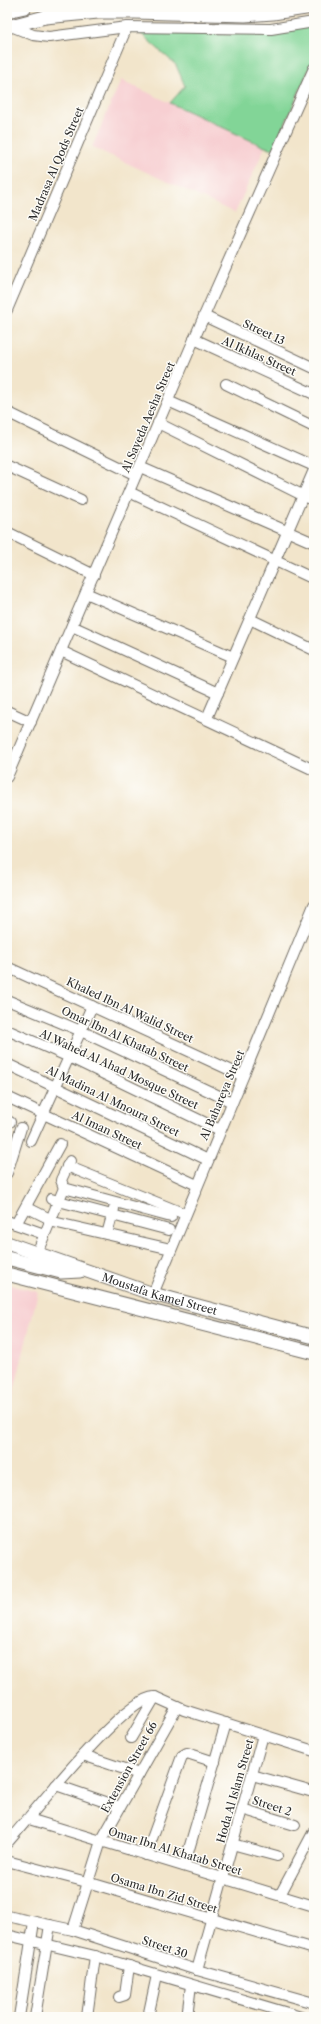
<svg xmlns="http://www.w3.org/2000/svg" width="321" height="2024" viewBox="0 0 321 2024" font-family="'Libre Caslon Text',serif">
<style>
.built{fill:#f7cfd2}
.green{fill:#82d597;stroke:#568061}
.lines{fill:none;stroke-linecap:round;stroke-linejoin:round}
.minor-casing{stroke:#716c63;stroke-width:12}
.major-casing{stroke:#716c63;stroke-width:15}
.minor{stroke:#fff;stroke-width:10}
.major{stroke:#fff;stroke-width:13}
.major-bridge-casing{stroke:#716c63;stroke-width:15;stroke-linecap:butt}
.major-bridge{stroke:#fff;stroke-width:13}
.labels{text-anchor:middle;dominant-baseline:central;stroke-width:3;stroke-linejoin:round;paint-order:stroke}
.street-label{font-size:11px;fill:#2b2b2b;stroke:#fdfcf7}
</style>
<rect width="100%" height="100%" fill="#fdfcf7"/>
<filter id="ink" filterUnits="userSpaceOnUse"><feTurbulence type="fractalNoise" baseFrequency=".025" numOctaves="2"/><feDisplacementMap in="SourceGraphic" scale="8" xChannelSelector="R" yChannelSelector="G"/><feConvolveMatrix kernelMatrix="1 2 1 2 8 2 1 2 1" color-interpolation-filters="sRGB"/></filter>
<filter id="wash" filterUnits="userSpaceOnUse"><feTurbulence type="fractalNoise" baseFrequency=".012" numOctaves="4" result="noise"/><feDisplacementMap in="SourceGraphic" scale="16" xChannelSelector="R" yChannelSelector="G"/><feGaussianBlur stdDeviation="0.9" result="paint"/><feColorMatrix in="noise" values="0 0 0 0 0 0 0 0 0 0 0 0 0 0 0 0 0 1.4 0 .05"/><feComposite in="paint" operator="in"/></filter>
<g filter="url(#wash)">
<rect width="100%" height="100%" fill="#f2e5cb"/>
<g class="built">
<polygon points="121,80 265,147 235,213 92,147"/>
<polygon points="7,1284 38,1292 7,1421"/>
</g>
<polygon class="green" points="314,24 314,58 274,149 265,147 170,103 185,86 176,65 137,30 230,34"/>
</g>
<g filter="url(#ink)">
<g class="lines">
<defs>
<g id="minor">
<polyline points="11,26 33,35 49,37 127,27 271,29 314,22"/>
<polyline points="7,310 127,27"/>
<polyline points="204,316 314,368"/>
<polyline points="194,339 314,394"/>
<polyline points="226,384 314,427"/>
<polyline points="168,401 314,466"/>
<polyline points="7,412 136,475"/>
<polyline points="158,423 314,501"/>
<polyline points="7,466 81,500"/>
<polyline points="140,467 314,543"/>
<polyline points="129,492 314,579"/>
<polyline points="7,532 94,575"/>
<polyline points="86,593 233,657"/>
<polyline points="250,619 314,650"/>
<polyline points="72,626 218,693"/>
<polyline points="61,651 314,770"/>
<polyline points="7,711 31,722"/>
<polyline points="207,718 314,470"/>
<polyline points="7,777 204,316 314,68"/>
<polyline points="7,967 243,1076"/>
<polyline points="7,1000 81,1031 232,1102"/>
<polyline points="7,1030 69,1057 220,1130"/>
<polyline points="7,1064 208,1160"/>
<polyline points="7,1097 197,1185"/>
<polyline points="7,1121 10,1122"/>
<polyline points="31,1141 92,1006"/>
<polyline points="67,1166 185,1214"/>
<polyline points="7,1173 21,1128"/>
<polyline points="64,1188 61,1180 70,1161"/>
<polyline points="51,1199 169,1230"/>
<polyline points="26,1207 50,1219"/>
<polyline points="7,1221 44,1234"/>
<polyline points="49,1221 171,1249"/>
<polyline points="16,1224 60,1144"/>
<polyline points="107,1234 114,1209"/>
<polyline points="37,1253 64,1188 171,1217"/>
<polyline points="153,1294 314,905"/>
<polyline points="131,1738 155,1697"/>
<polyline points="83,1755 139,1774"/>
<polyline points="252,1775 313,1792"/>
<polyline points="56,1785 120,1807"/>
<polyline points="242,1809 295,1825"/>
<polyline points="29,1819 314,1906"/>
<path d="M7,1843C29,1819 126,1694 155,1697L184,1710L314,1751"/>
<polyline points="232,1844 277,1856"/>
<polyline points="146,1855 182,1756 187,1753 215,1762"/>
<polyline points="7,1861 87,1882 314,1949"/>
<polyline points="184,1866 226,1723"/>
<polyline points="280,1895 314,1831"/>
<polyline points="7,1916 73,1930 197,1970 314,2003"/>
<polyline points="73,1930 101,1841 177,1707"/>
<polyline points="7,1935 95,1956 301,2017"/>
<polyline points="197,1970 263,1735"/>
<polyline points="119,1997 125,1995 129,1966"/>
<polyline points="19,2017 34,1922"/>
<polyline points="35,2017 50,1925"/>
<polyline points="87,2017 95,1956"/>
<polyline points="148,2017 157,1975"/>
<polyline points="187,2017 191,1985"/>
</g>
<g id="major">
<polyline points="7,11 25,7"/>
<polyline points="7,27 45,17"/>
<path id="s1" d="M7,1243L153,1294L314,1337"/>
<polyline points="7,1258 61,1272 80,1271"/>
<polyline points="7,1274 314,1353"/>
</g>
</defs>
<use href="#minor" class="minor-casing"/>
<use href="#major" class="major-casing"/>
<use href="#minor" class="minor"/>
<use href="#major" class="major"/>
<defs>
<polyline id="major-bridge" points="45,17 98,12 134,12 245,15 273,13 312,7"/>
</defs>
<use href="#major-bridge" class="major-bridge-casing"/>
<use href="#major-bridge" class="major-bridge"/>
</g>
</g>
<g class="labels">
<g class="street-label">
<text transform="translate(56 164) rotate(-67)">Madrasa Al Qods Street</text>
<text transform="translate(264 332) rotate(25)">Street 13</text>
<text transform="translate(259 356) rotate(24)">Al Ikhlas Street</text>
<text transform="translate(148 417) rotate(-67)">Al Sayeda Aesha Street</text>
<text transform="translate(130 1010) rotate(25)">Khaled Ibn Al Walid Street</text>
<text transform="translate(125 1039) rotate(25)">Omar Ibn Al Khatab Street</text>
<text transform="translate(119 1069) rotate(25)">Al Wahed Al Ahad Mosque Street</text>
<text transform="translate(222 1095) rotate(-67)">Al Bahareya Street</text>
<text transform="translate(113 1101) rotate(26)">Al Madina Al Mnoura Street</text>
<text transform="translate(107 1130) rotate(25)">Al Iman Street</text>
<text stroke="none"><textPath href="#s1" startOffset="161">Moustafa Kamel Street</textPath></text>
<text transform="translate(129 1767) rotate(-61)">Extension Street 66</text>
<text transform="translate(235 1791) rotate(-74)">Hoda Al Islam Street</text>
<text transform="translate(272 1806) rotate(18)">Street 2</text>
<text transform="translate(175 1851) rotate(17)">Omar Ibn Al Khatab Street</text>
<text transform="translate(164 1893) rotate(17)">Osama Ibn Zid Street</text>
<text transform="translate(165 1947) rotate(18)">Street 30</text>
</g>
</g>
<rect width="321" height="2024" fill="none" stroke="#fdfcf7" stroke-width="24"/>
</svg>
